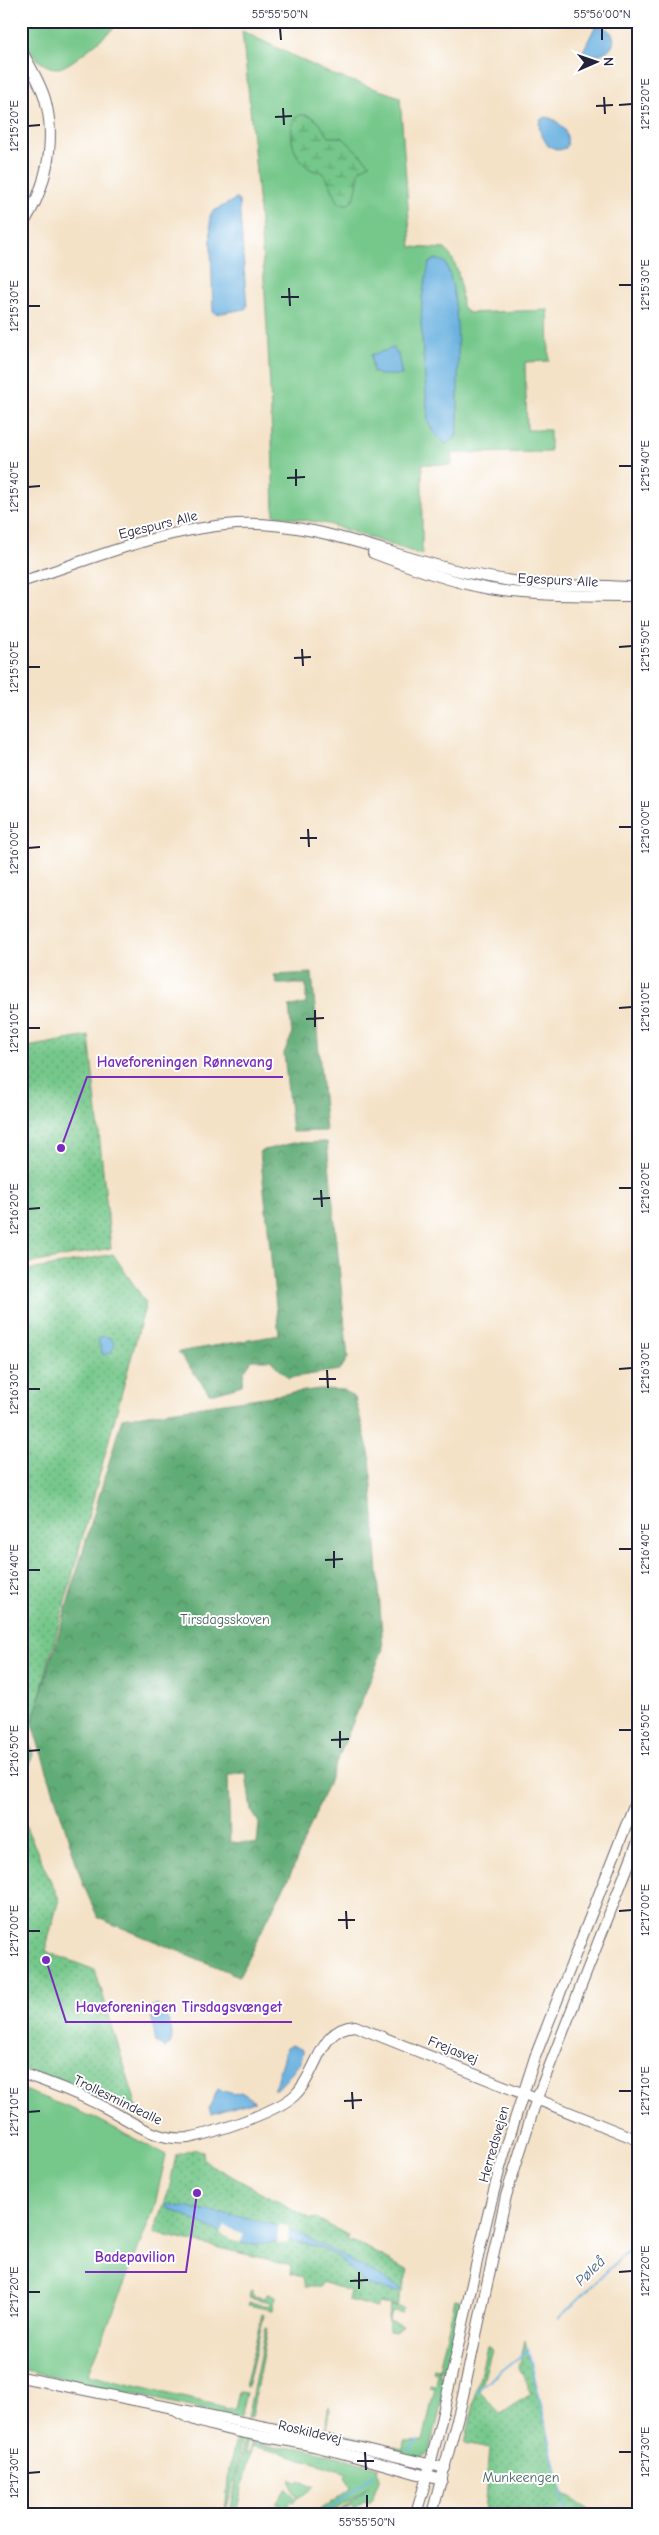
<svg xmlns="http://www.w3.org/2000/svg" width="659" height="2535" viewBox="0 0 659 2535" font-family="'Comic Neue',sans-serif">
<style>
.grass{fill:#75c78a;stroke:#4c7462}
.forest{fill:url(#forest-crowns);stroke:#416758;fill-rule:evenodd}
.wetland{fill:url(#wetland-marsh);stroke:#4c7462}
.park{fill:url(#park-dots);stroke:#4c7462}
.water{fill:#69b1e0;stroke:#466a8e}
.pier{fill:#f4e2c7}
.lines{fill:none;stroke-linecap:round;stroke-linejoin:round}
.stream{stroke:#69b1e0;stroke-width:2}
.tertiary-casing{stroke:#6c656c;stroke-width:12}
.tertiary{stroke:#fff;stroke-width:10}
.ticks{fill:none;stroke:#22223b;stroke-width:2}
.labels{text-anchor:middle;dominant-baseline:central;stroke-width:4;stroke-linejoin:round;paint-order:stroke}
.street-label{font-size:14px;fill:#22223b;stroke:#fff}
.park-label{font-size:14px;fill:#43645b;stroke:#fff}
.water-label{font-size:15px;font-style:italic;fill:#3e5b7d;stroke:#fff}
.leader{fill:none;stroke:#7b2cbf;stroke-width:2}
.callout-dot{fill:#7b2cbf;stroke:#fff;stroke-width:2}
.callout-label{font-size:15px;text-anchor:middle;font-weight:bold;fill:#7b2cbf;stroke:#fff;stroke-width:4;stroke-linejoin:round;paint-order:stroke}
.neatline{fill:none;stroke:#22223b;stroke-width:2}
.ticks-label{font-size:12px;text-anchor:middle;fill:#22223b}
</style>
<defs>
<pattern id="forest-crowns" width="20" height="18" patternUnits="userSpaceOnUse" patternTransform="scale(1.25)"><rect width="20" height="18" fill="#60ac76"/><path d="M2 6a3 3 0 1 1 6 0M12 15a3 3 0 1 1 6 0" fill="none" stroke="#4f8c62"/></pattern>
<pattern id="wetland-marsh" width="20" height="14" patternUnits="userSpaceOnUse" patternTransform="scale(1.25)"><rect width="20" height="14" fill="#75c78a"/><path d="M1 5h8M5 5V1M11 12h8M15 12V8" fill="none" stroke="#60a172"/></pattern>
<pattern id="park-dots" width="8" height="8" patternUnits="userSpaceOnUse" patternTransform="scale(1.25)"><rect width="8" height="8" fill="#75c78a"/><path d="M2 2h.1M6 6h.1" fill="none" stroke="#60a172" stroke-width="1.8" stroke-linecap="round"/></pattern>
</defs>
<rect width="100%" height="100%" fill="#fff"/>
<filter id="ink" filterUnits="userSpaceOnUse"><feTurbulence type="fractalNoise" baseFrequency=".02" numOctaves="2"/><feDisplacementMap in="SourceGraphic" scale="10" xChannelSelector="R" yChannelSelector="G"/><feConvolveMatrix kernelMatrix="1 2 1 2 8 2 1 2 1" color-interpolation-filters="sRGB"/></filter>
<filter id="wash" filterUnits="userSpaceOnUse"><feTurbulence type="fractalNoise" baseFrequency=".0096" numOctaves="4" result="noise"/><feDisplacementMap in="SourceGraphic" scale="20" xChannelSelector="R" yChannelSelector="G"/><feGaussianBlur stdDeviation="1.12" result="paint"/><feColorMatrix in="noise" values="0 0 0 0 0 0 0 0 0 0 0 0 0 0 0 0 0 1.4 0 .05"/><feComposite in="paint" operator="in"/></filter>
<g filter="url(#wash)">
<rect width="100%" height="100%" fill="#f4e2c7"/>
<g class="grass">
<path d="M21,21H122C110,31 73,65 59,68C50,69 40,63 35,57C26,47 21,34 21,21Z"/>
<path d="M242,31L331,74L400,97L411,247L445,249C460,265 461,285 462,306L468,313L548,310L549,361L525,362L527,430H550V452L451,453L452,465L422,464V555L328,524L274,515C271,353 260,192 242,31Z"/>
<polygon points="21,2089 93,2117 166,2155 154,2209 88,2375 225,2407 224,2410 235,2409 239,2392 246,2393 240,2418 21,2369"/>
<polygon points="251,2290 253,2291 253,2296 266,2298 267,2294 275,2296 273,2310 248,2305 249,2302 270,2306 270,2302 249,2297"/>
<path d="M455,2299L465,2301L430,2453L419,2459L328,2438L325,2433L329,2437C325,2428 326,2417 329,2406L330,2411L327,2429L338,2432V2434L382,2444L381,2447L390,2449L391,2446L403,2449L404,2442L423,2441L435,2388L430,2387V2384L436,2385L438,2373L433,2372L434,2368L439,2369L441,2377H444L445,2370L439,2369Z"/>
<polygon points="390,2306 403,2308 402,2313 394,2311 390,2313 389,2321 403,2326 395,2332 389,2331 388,2316"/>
<polygon points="262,2314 264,2315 247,2388 245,2387"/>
<polygon points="266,2327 268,2328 251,2417 247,2419"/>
<polygon points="249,2436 262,2442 251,2439 248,2440 245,2453 248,2454 252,2442 279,2448 301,2447 380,2468 377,2470 380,2478 371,2501 369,2503 365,2500 354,2509 351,2505 340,2514 336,2514 369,2486 330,2514 315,2514 352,2487 345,2476 347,2473 286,2454 252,2446 236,2514 230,2514 244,2439"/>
<polygon points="241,2439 236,2474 225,2514 229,2468 236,2440"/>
<polygon points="290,2479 298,2484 299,2481 314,2486 299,2498 290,2484"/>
<polygon points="286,2488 298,2499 293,2502 291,2500 287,2507 276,2504"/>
</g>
<g class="forest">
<polygon points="312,973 326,1131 292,1132 284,1053 292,1035 289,1006 306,1004 306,984 277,984 274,975"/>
<polygon points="327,1142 348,1358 340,1370 288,1378 270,1360 252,1360 244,1371 242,1385 215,1393 209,1393 178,1352 279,1335 260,1151 293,1143"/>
<path d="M319,1389L344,1390L355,1398L370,1456L383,1649L292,1871L239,1976L98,1918L83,1884L32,1724L122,1418ZM246,1774L251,1810L259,1823L257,1844L230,1842L228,1775Z"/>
</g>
<path class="wetland" d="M301,115C317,114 321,127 329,137H342L370,164L360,169L355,197L349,204H340C334,197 328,176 323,173C320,171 315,171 312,170C293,159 288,137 294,118Z"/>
<g class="park">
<polygon points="89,1036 111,1248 21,1265 21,1048"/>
<polygon points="113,1254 146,1303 32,1724 21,1692 21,1272"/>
<polygon points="21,1720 33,1754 21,1790"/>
<polygon points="21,1816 59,1899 45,1951 95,1970 140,2117 21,2069"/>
<polygon points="197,2149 203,2152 204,2159 211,2165 311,2219 316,2218 349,2236 347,2240 363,2246 408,2271 397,2306 379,2303 377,2308 348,2300 350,2291 322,2282 320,2287 305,2287 303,2277 291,2274 292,2265 154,2233 169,2190 176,2155"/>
<polygon points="525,2340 562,2493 597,2514 484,2514 489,2448 465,2443 487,2345 492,2349 480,2392 501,2414 531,2394 519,2367"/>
</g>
<g class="water">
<path d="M596,25C626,31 615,59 584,55L583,51Z"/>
<path d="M545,117C559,118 572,135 566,148L559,150L548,146C543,137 537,130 540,120Z"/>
<polygon points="236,199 239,201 247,307 245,309 216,314 213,312 210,216 212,212"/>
<path d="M436,259L445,262C463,301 457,384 458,429L455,439L446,444L434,434L428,421L421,324L422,297L429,263Z"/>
<polygon points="394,348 398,355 402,375 380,375 373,372 371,355"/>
<polygon points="102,1336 111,1338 115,1344 111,1353 103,1355 98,1341"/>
<path d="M157,2004C167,2014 176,2031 170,2045L164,2048L156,2043L150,2008Z"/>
<path d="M292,2045L303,2050C304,2063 286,2079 277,2089H274L286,2048Z"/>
<polygon points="218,2089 233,2094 241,2092 255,2101 211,2114 209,2108"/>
<polygon points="166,2204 227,2214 275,2225 306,2237 387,2280 400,2288 398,2292 376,2288 364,2283 336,2256 318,2247 291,2240 258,2245 243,2244 166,2207"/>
</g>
<g class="pier">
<polygon points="279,2224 289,2227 288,2243 277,2244"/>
<polygon points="225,2226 244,2235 240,2243 221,2234"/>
</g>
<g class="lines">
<g class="stream">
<polyline points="559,2318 638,2241"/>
<polyline points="528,2350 567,2514"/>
<polyline points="476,2391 529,2349"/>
<polyline points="408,2450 418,2441"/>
<polyline points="323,2514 374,2474"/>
</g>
</g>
</g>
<g filter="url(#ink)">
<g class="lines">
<defs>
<g id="tertiary">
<path d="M21,50C30,66 40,82 45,99C57,142 46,191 21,227"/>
<path d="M373,553C410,567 451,582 490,589C538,597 589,595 638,596"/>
<path d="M21,582C91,559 162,529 236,524C316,520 392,557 468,573C488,577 508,581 528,583C565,587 601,584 638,588"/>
<path d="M21,2073C48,2082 74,2092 100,2105C128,2118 154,2142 188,2138C213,2133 277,2112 295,2095C318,2073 318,2028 355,2026L638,2140"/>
<polyline points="21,2377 315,2437 445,2468"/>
<path d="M173,2409C201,2430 276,2437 313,2446C356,2456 399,2469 442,2480"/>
<path d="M416,2514C449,2405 467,2293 496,2183C507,2140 522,2099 535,2057L638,1795"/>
<polyline points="432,2514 461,2405 506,2196 537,2098 638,1841"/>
</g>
</defs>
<use href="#tertiary" class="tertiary-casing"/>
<use href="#tertiary" class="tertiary"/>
</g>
</g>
<path class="ticks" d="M280,28L281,40M602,28V40M604,97L605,114M619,105L632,104M596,106L613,105M283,108L284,125M275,117L292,116M28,126L40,125M619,285H632M289,288L290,306M281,297H299M28,306H40M619,466H632M296,469V486M287,478L305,477M28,487L40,486M619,647L632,646M302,649L303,666M294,658L311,657M28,667H40M619,827H632M308,829L309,847M300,838H317M28,848L40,847M619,1008L632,1007M315,1010V1027M306,1019L324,1018M28,1028H40M619,1188H632M321,1190L322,1207M313,1199L330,1198M28,1209L40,1208M619,1369L632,1368M327,1370L328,1388M319,1379H336M28,1389H40M619,1549H632M334,1551V1568M325,1560L343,1559M28,1570H40M619,1730H632M340,1731V1748M331,1740L349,1739M28,1751L40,1750M346,1911L347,1929M619,1911L632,1910M338,1920H355M28,1931H40M619,2091H632M352,2092L353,2109M344,2101L362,2100M28,2112L40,2111M359,2272V2289M619,2272L632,2271M350,2281L368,2280M28,2292H40M365,2452L366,2470M619,2452H632M357,2461H374M28,2473L40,2472M367,2495V2508"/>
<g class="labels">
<g class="street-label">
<text transform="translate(158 525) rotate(-14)">Egespurs Alle</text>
<text transform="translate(558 580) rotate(3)">Egespurs Alle</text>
<text transform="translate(453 2050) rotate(22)">Frejasvej</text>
<text transform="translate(118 2100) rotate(26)">Trollesmindealle</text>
<text transform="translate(494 2144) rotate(-74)">Herredsvejen</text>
<text transform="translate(310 2432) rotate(13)">Roskildevej</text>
</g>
<g class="park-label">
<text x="225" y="1619">Tirsdagsskoven</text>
<text x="521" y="2477">Munkeengen</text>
</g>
<g class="water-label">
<text transform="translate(590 2271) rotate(-44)">Pøleå</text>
</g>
</g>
<path class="leader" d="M61 1148L87 1077H283M46 1960L66 2022H292M197 2193L186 2272H85"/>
<g class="callout-dot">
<circle cx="61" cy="1148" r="5"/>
<circle cx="46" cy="1960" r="5"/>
<circle cx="197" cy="2193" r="5"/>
</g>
<g class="callout-label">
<text x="185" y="1067">Haveforeningen Rønnevang</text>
<text x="179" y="2012">Haveforeningen Tirsdagsvænget</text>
<text x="135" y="2262">Badepavilion</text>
</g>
<rect width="659" height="2535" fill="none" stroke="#fff" stroke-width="55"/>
<g transform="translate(596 62) rotate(88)" stroke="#ffffff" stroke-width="4" paint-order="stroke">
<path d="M0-4L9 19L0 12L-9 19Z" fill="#22223b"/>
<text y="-8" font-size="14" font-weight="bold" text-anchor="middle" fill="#22223b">N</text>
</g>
<rect x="28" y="28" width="604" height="2480" class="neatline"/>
<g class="ticks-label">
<text x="280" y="18">55°55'50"N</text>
<text x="602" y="18">55°56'00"N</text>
<text transform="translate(645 104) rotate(-90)" y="4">12°15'20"E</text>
<text transform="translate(14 126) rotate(-90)" y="4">12°15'20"E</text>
<text transform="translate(645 285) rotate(-90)" y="4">12°15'30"E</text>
<text transform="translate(14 306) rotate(-90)" y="4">12°15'30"E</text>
<text transform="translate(645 466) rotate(-90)" y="4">12°15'40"E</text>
<text transform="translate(14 487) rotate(-90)" y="4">12°15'40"E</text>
<text transform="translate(645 646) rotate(-90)" y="4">12°15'50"E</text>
<text transform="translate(14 667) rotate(-90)" y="4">12°15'50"E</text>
<text transform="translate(645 827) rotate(-90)" y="4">12°16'00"E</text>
<text transform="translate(14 848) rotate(-90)" y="4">12°16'00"E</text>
<text transform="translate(645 1007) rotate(-90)" y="4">12°16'10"E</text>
<text transform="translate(14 1028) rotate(-90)" y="4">12°16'10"E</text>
<text transform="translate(645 1188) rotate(-90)" y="4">12°16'20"E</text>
<text transform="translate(14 1209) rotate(-90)" y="4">12°16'20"E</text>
<text transform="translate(645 1368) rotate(-90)" y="4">12°16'30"E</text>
<text transform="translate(14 1389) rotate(-90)" y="4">12°16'30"E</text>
<text transform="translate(645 1549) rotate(-90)" y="4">12°16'40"E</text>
<text transform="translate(14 1570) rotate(-90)" y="4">12°16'40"E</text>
<text transform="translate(645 1730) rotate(-90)" y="4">12°16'50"E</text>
<text transform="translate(14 1751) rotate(-90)" y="4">12°16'50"E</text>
<text transform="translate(645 1910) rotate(-90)" y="4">12°17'00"E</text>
<text transform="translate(14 1931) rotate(-90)" y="4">12°17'00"E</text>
<text transform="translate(645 2091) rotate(-90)" y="4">12°17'10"E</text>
<text transform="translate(14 2112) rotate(-90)" y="4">12°17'10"E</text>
<text transform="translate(645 2271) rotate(-90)" y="4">12°17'20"E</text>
<text transform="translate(14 2292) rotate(-90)" y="4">12°17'20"E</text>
<text transform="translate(645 2452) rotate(-90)" y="4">12°17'30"E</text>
<text transform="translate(14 2473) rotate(-90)" y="4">12°17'30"E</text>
<text x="367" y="2526">55°55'50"N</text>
</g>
</svg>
